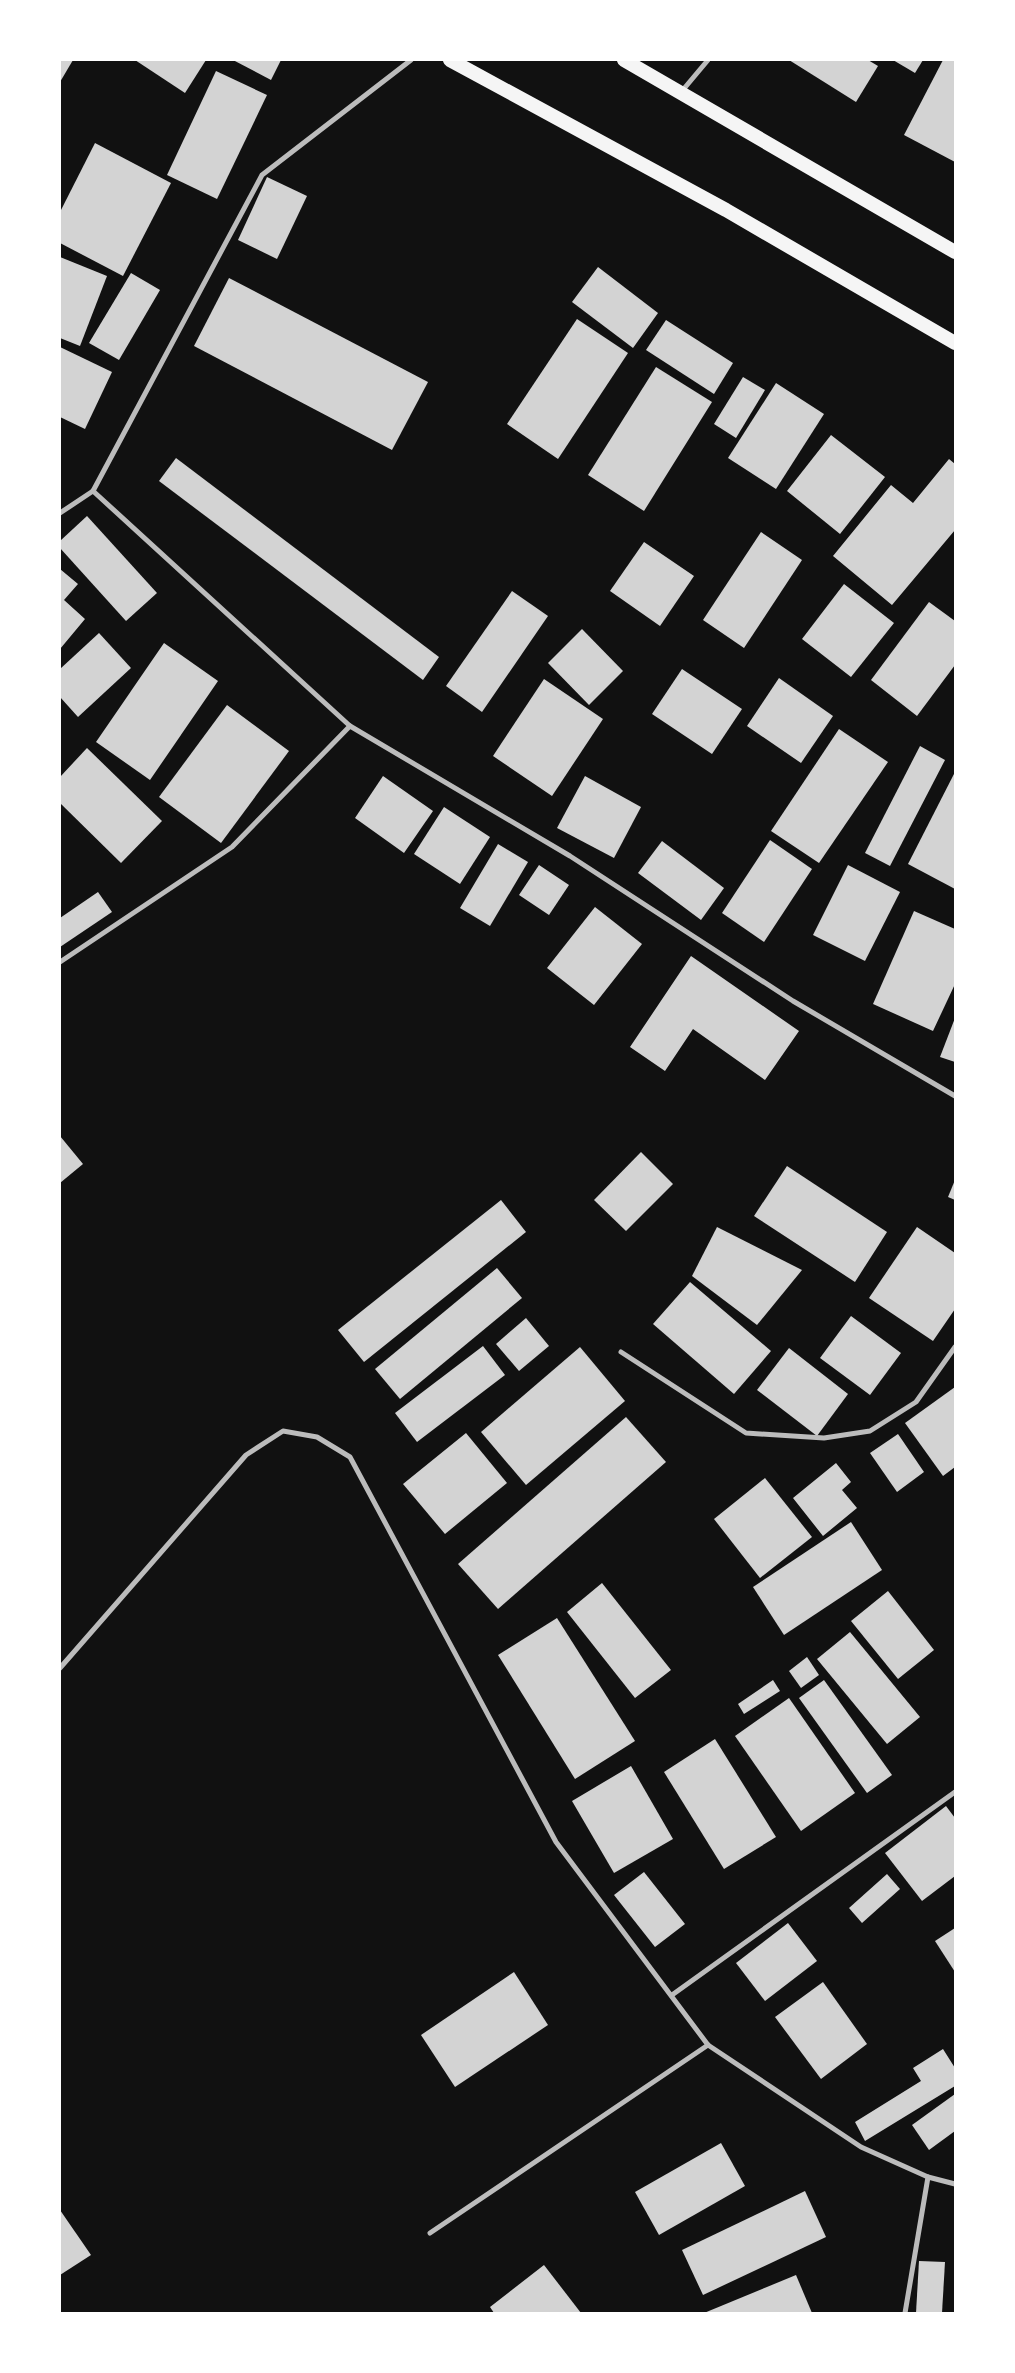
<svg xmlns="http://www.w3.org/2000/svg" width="1015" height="2373" viewBox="0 0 1015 2373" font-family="'DM Sans',sans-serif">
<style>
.building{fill:#d3d3d3}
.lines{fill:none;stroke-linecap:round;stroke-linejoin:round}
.minor{stroke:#bcbcbc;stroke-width:5}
.trunk{stroke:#f5f5f5;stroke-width:14}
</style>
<rect width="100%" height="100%" fill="#111"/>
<g class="building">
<polygon points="60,60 73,60 60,82"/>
<polygon points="135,60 206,60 185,93"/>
<polygon points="233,60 281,60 271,80"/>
<polygon points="789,60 868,60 878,66 856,102"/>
<polygon points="893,60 923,60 915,73"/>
<polygon points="943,60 955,60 955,162 904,135"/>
<polygon points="216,71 267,95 217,199 167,175"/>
<polygon points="95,143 171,183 123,276 60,243 60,212"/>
<polygon points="267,177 307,196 277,259 238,240"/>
<polygon points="60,257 107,276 80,346 60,338"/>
<polygon points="598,267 658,313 633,348 572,302"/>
<polygon points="131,273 160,290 119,360 89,343"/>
<polygon points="229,278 428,382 392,450 194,346"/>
<polygon points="577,319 628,353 558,459 507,424"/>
<polygon points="666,320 733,363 714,394 646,350"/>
<polygon points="60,347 112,372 85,429 60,417"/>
<polygon points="656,367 712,402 644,511 588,475"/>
<polygon points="743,377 765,390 736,438 714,424"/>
<polygon points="776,383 824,414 776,489 728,458"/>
<polygon points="831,435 885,477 840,534 787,491"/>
<polygon points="176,458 439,657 423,680 159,481"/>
<polygon points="949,459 955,464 955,530 892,605 833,556 891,485 913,503"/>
<polygon points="87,516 157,593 126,621 60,548 60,541"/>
<polygon points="761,532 802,560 744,648 703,620"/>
<polygon points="644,542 694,576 660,626 610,591"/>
<polygon points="60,569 78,584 64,600 85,619 60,649"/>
<polygon points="844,584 894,623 851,677 802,639"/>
<polygon points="512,591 548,616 482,712 446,686"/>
<polygon points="929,602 955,621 955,665 917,716 871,680"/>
<polygon points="582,629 623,671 589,705 548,663"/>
<polygon points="99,633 131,668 78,717 60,697 60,669"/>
<polygon points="164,643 218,681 150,780 96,742"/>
<polygon points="682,669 742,709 712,754 652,714"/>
<polygon points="779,678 833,716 801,763 747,726"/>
<polygon points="544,679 603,719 552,796 493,756"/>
<polygon points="227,705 289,751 221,843 159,797"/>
<polygon points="839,729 888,762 819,863 771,831"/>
<polygon points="920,746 945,760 890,866 865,853"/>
<polygon points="87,748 162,821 121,863 60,803 60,777"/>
<polygon points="955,772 955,889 908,864"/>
<polygon points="383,776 433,811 404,853 355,818"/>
<polygon points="585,776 641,807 614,858 557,828"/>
<polygon points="444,807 490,837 460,884 414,854"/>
<polygon points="770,840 812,869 764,942 722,913"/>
<polygon points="662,841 724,888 701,920 638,873"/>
<polygon points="498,844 528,862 490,926 460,908"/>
<polygon points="539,865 569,885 549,915 519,895"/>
<polygon points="848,865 900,892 865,961 813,935"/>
<polygon points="98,892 112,912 60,947 60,918"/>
<polygon points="595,907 642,944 594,1005 547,968"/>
<polygon points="914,911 955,929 955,984 933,1031 873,1004"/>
<polygon points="691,956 799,1031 765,1080 693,1029 665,1071 630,1047"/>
<polygon points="955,1018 955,1062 940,1057"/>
<polygon points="60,1136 83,1164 60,1183"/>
<polygon points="641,1152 673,1184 626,1231 594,1200"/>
<polygon points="787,1166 887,1232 855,1282 754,1216"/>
<polygon points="955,1180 955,1200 948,1197"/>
<polygon points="501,1200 526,1232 364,1362 338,1330"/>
<polygon points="717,1227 802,1270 757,1325 692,1276"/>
<polygon points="917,1227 955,1253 955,1309 933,1341 869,1298"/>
<polygon points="497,1268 522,1298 400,1399 375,1369"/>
<polygon points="690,1282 771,1351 734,1394 653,1324"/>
<polygon points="851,1316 901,1353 870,1395 820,1358"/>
<polygon points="526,1318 549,1346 519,1371 496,1344"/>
<polygon points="483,1346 505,1375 417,1442 395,1413"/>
<polygon points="580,1347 625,1401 526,1485 481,1432"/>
<polygon points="789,1348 848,1394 817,1436 757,1390"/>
<polygon points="955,1387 955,1467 943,1476 905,1423"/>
<polygon points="626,1417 666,1462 498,1609 458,1564"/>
<polygon points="466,1433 507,1483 445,1534 403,1484"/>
<polygon points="898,1434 924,1472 897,1492 870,1453"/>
<polygon points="836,1463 851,1482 842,1490 857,1508 823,1536 793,1498"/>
<polygon points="765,1478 812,1537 760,1578 714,1519"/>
<polygon points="851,1522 882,1570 784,1635 753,1587"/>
<polygon points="602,1583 671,1670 635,1698 567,1612"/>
<polygon points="888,1591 934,1650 898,1679 851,1621"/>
<polygon points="557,1618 635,1741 575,1779 498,1655"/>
<polygon points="850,1632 920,1717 887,1744 817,1659"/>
<polygon points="807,1657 819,1675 801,1688 789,1671"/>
<polygon points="773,1680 780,1691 744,1714 738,1704"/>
<polygon points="824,1680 892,1775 867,1793 799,1698"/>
<polygon points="789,1698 855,1793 801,1831 735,1736"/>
<polygon points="715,1739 776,1837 724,1869 664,1772"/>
<polygon points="631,1766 673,1839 614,1873 572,1801"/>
<polygon points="946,1806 955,1818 955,1876 922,1901 885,1853"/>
<polygon points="644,1872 685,1924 655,1947 614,1895"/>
<polygon points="887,1874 900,1889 862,1923 849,1908"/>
<polygon points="788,1923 817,1961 765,2001 736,1963"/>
<polygon points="955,1928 955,1972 935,1941"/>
<polygon points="514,1972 548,2025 455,2087 421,2035"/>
<polygon points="823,1982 867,2044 821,2079 775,2017"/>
<polygon points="943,2049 955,2068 955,2086 865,2141 855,2122 921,2081 913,2068"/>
<polygon points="955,2094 955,2131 929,2150 912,2125"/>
<polygon points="721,2143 745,2186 659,2235 635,2192"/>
<polygon points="805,2191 826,2237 703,2295 682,2250"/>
<polygon points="60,2210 91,2255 60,2275"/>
<polygon points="919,2261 945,2262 942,2313 916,2313"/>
<polygon points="544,2265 581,2313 494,2313 490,2307"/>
<polygon points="796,2275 812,2313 704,2313"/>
</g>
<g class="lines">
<g class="minor">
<polyline points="682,91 708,60"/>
<polyline points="93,491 350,726 570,856 793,1001 955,1096"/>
<polyline points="60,513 93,491 262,175 411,60"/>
<polyline points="60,962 232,847 350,726"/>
<polyline points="621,1352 746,1433 824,1438 870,1431 916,1402 955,1347"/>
<polyline points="60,1668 246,1455 283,1431 317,1437 350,1457 556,1842 708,2045 861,2147 928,2177 955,2184"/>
<polyline points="672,1995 955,1792"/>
<polyline points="430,2233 708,2045"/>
<polyline points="905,2313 928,2177"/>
</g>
<g class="trunk">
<polyline points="450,60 726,210 955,343"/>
<polyline points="624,60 955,252"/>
</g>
</g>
<rect width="1015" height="2373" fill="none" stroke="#ffffff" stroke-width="122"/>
</svg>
